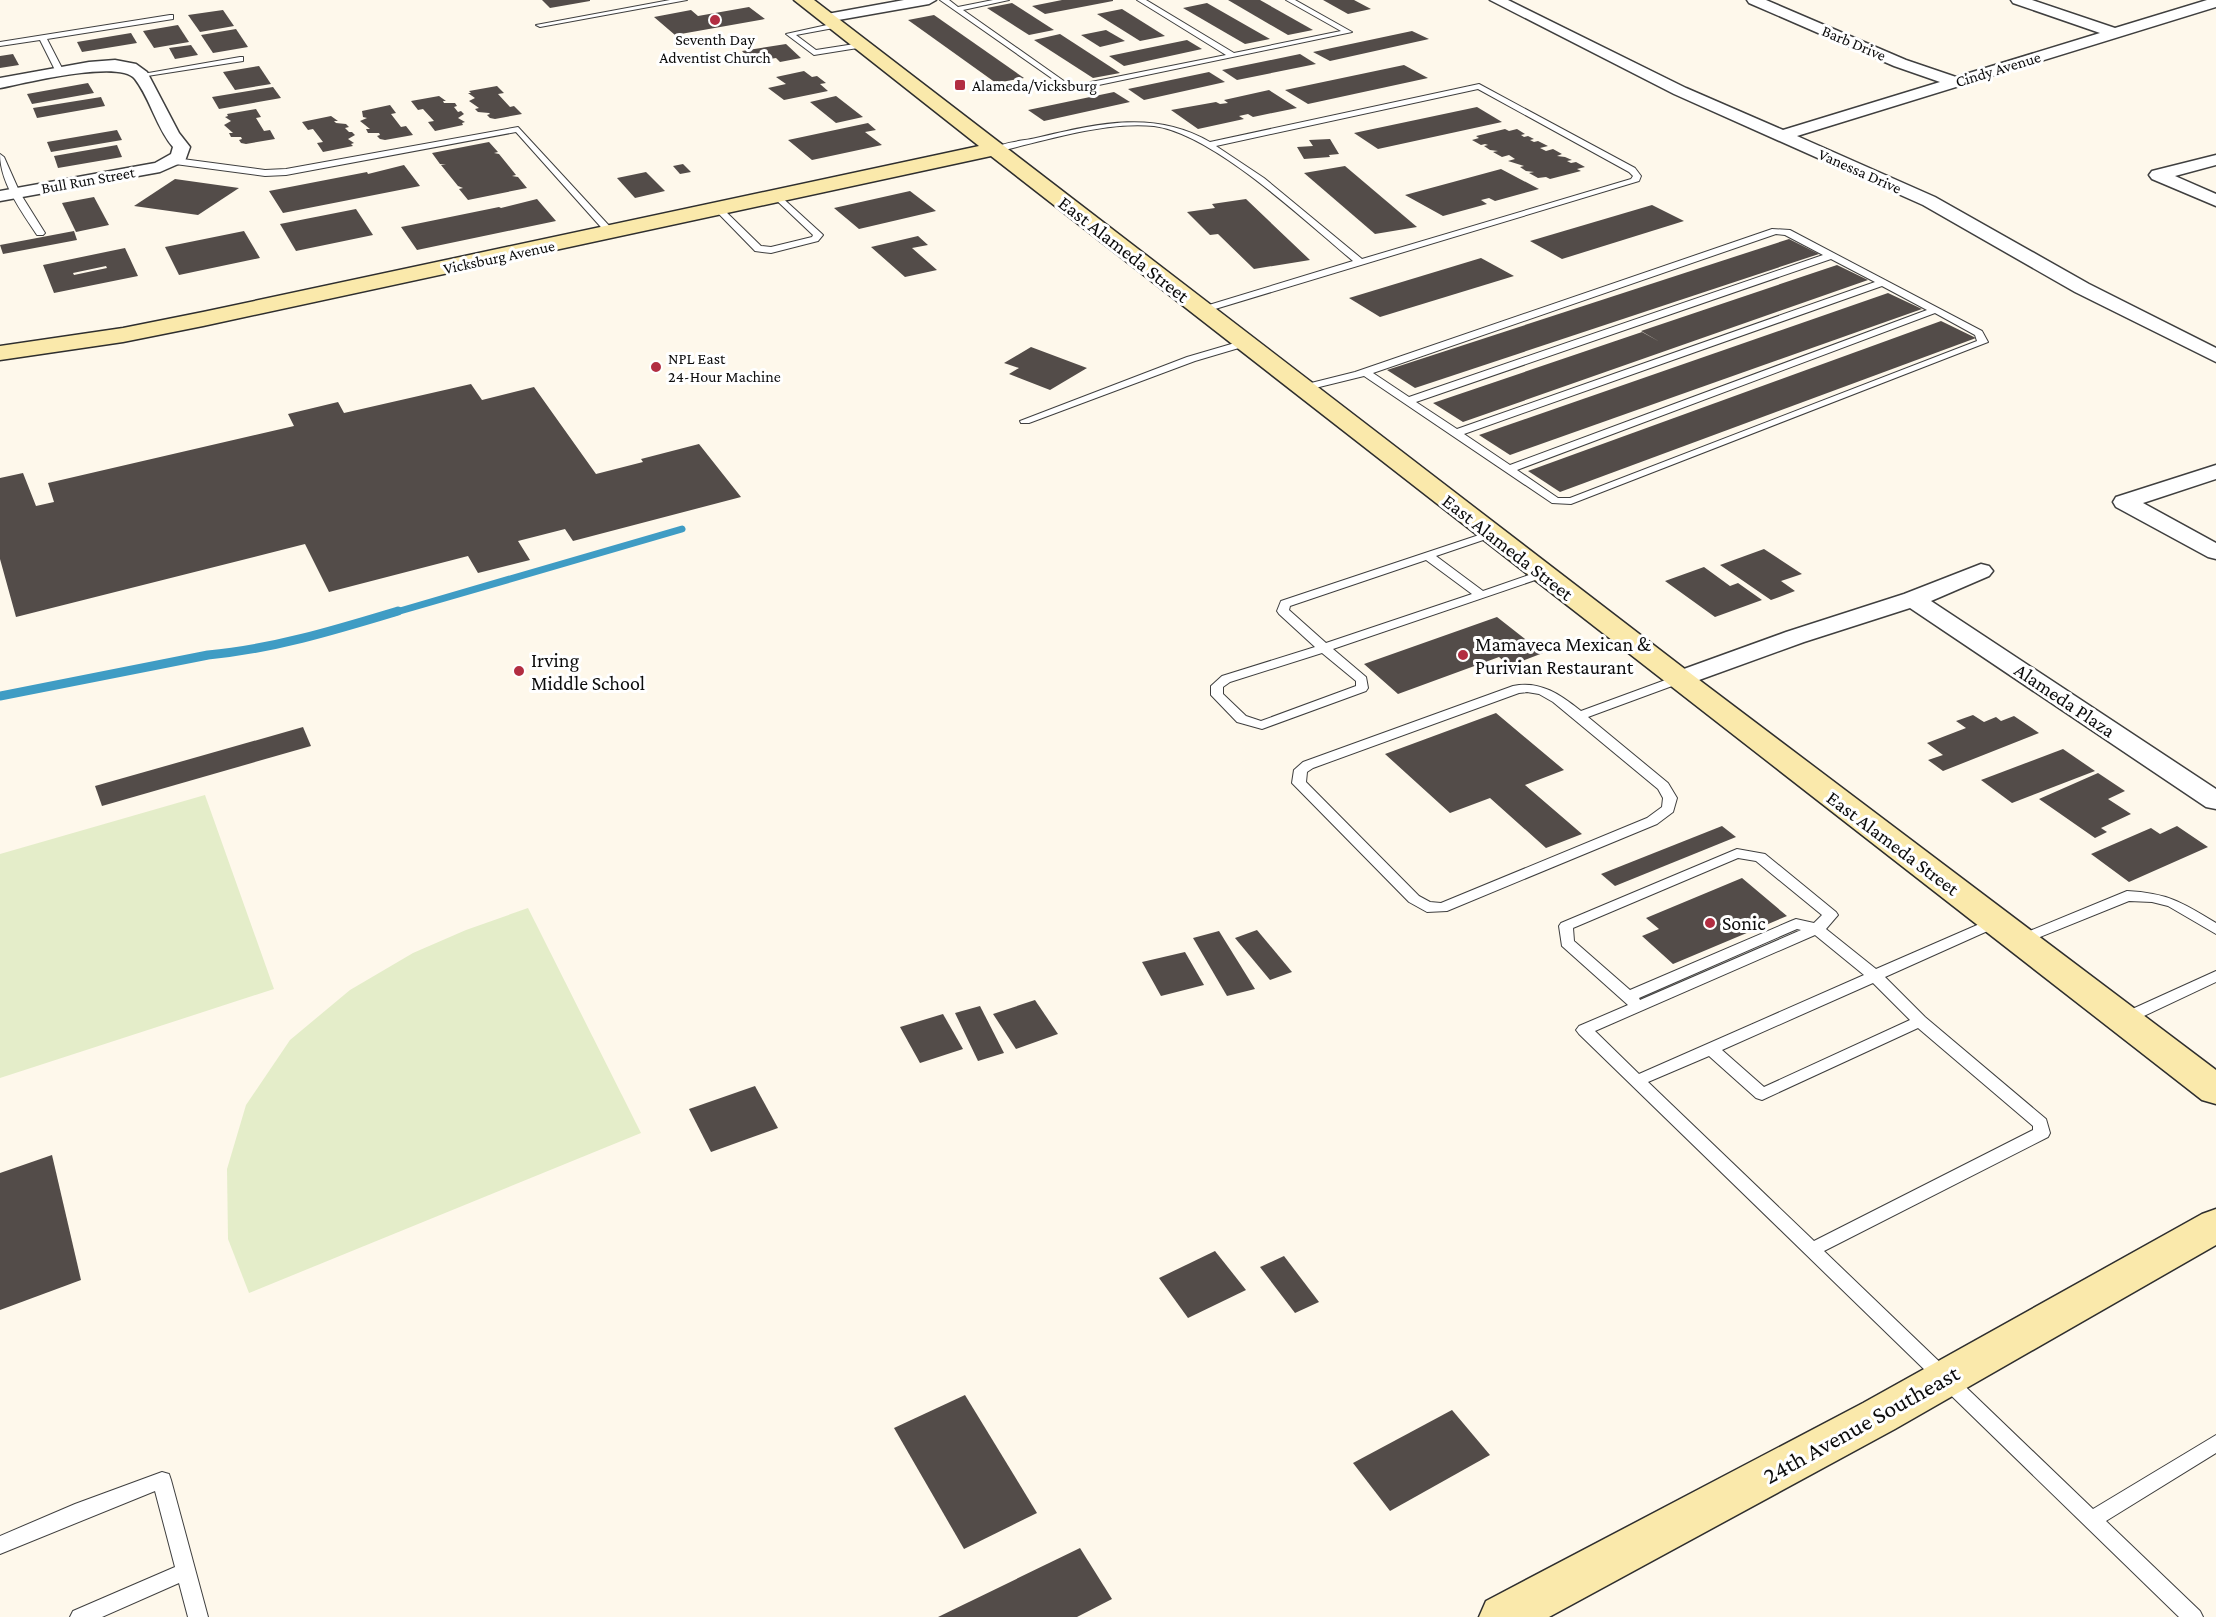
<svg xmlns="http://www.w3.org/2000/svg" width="2216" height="1617" viewBox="0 0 2216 1617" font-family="'Crimson Pro',serif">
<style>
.pitch{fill:#e4edc9}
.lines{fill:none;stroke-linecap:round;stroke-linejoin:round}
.stream-far1{stroke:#3f9cc4;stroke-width:7}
.stream{stroke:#3f9cc4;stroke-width:9}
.building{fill:#534c49;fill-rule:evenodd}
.lane-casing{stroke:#3f3f3f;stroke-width:2}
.street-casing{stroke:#3f3f3f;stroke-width:3}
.secondary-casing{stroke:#2e2e2e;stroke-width:3}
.lane{fill:#fff;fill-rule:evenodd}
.street{fill:#fff;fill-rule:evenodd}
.secondary{fill:#fae9ab;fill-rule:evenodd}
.poi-dot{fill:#b22d41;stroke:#fff;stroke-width:2}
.labels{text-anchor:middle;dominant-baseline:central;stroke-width:6;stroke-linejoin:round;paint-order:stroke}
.far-poi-label{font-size:16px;fill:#0c0c0c;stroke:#fff;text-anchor:start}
.far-street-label{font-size:16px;fill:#0c0c0c;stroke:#fff}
.street-label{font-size:20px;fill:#0c0c0c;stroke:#fff}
.poi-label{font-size:20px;fill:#0c0c0c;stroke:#fff;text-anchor:start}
.near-street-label{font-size:24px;fill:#0c0c0c;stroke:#fff}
</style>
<rect width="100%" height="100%" fill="#fef8eb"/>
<g class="pitch">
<polygon points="205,795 274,989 0,1078 0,854"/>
<polygon points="528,908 641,1133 249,1293 228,1239 227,1169 246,1105 290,1040 350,990 413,953 466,930"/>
</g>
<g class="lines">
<polyline class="stream-far1" points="393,613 682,529"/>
<path class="stream" d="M0,696L208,655C273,649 335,630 398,611"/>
</g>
<g class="building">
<polygon points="542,0 590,0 590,1 550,8"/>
<polygon points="1062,0 1113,0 1113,1 1045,14 1032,6"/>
<polygon points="1228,0 1260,0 1313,30 1288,35"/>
<polygon points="1323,0 1354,0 1371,9 1348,14"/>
<polygon points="1012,3 1054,30 1029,35 987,8"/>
<polygon points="1207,3 1270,39 1245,44 1183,8"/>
<polygon points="749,7 765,19 675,35 654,17 691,10 698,16"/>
<polygon points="1122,9 1165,36 1140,41 1097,14"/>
<polygon points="223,10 234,26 200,32 188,15"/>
<polygon points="934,15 1024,78 996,83 908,20"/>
<polygon points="178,25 189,42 154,48 143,31"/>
<polygon points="236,29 248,47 213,53 201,35"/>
<polygon points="1106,30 1125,41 1100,47 1081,35"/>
<polygon points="1412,31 1429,39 1330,61 1313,52"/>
<polygon points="131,33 137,43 82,52 77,42"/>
<polygon points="1060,34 1120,73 1093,78 1034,40"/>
<polygon points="1187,40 1202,49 1124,66 1109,56"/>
<polygon points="786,44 801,58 780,62 776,58 752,62 742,51"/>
<polygon points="191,45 198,55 175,59 169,48"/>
<polygon points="13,54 19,65 0,68 0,56"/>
<polygon points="1300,54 1316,64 1237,80 1222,70"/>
<polygon points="1404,65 1428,78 1308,104 1285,90"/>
<polygon points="259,66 271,84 235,90 223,72"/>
<polygon points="804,71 812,77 817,76 826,83 820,84 828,91 784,100 768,88 786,84 776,77"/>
<polygon points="1209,72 1225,82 1144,100 1128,89"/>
<polygon points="88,83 94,93 32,104 27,94"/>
<polygon points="497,86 504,93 498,94 510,107 514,106 522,114 495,119 490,118 487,115 490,114 489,113 478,112 475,109 479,108 469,101 475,98 468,93 471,93 469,91"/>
<polygon points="273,87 281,98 219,109 212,97"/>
<polygon points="1269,90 1297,108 1253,117 1248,114 1239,116 1244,119 1198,129 1171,110 1216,102 1220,104 1228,103 1224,100"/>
<polygon points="1114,92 1130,102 1044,121 1028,110"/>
<polygon points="439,96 446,101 443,101 444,103 455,103 457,106 454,107 458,112 461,111 464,114 458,118 465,122 462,123 463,125 435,131 428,122 434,121 423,109 418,110 411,101"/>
<polygon points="836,96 863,117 836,123 810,102"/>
<polygon points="101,97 105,106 37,118 33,108"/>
<polygon points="390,105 396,113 391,114 401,127 406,126 413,135 385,140 380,139 377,136 380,135 379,133 368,133 366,129 370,129 360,121 367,118 363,117 362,111"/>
<polygon points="1477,107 1502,122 1378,149 1354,133"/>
<polygon points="256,109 261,117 256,118 264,131 270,130 275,139 246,144 241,143 239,140 242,139 241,137 231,137 229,133 233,133 224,125 231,121 225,117 228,116 227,114"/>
<polygon points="331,116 338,121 334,121 336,123 346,124 349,127 345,128 349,132 352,132 355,135 348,139 354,143 351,144 353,146 323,152 317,143 323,142 313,129 308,130 302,122"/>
<polygon points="868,123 876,130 865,132 882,145 812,160 788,140"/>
<polygon points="1505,129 1509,131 1517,129 1525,134 1521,135 1524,137 1528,136 1534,139 1530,140 1534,142 1538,141 1548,146 1540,148 1546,151 1553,149 1562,154 1557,156 1565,157 1572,160 1567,161 1571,163 1576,162 1585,167 1577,169 1581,171 1550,179 1546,177 1538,178 1529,173 1534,172 1526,171 1520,167 1524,166 1508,161 1515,159 1509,155 1502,157 1493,152 1498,151 1490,150 1484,146 1488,145 1485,144 1481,145 1472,140 1479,138 1476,136"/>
<polygon points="117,130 122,140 51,152 47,142"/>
<polygon points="1330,139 1339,154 1329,155 1330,157 1304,159 1297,147 1313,146 1309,140"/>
<polygon points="489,142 498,152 494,153 499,154 516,175 512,176 518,177 527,188 468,200 459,189 463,188 458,186 441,165 446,165 440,164 432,153"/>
<polygon points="117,145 122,157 58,168 54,156"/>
<polygon points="683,164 691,172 680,174 673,166"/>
<polygon points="404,165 420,186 283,213 269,191 367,172 368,174"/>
<polygon points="1345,166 1417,227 1375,234 1304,173"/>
<polygon points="1501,169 1539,189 1495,201 1489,198 1481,200 1487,204 1443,216 1405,195"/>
<polygon points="646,172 665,191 635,198 617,178"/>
<polygon points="175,179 239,188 198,215 134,206"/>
<polygon points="910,191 936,211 859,229 834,208"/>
<polygon points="94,197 109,225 76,232 62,203"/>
<polygon points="537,199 556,221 417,250 401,227 499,207 501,208"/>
<polygon points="1246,199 1310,260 1254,269 1218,234 1210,235 1187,212 1215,208 1212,204"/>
<polygon points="1652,205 1684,221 1562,259 1530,241"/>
<polygon points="356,209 373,235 296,251 280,224"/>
<polygon points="74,231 77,240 3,254 0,245"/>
<polygon points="244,231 260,258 179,275 165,247"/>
<polygon points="918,236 928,245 912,248 937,270 905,277 871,247"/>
<polygon points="1789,239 1819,254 1415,388 1387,370"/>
<path d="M125,248L138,276L54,293L43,265ZM106,266L107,268L74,275L73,273Z"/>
<polygon points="1481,258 1514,276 1380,317 1349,298"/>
<polygon points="1837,265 1868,280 1463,422 1433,403 1642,332 1660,342 1641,331"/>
<polygon points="1888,293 1922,309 1510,455 1479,435"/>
<polygon points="1941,321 1976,338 1560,492 1528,471"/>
<polygon points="1031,347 1087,368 1050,390 1009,374 1019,368 1004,363"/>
<polygon points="471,384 482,400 534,387 596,474 643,462 641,459 699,444 741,497 573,541 565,529 518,541 530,560 478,573 468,556 329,592 305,544 16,617 0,559 0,478 23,473 36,506 54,502 48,483 294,426 288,414 338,402 344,413"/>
<polygon points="1764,549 1802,574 1781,581 1795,591 1771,600 1720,565"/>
<polygon points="1704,567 1730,586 1738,583 1762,600 1715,617 1665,581"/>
<polygon points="1497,617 1543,653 1509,666 1499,657 1398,694 1364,664"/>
<polygon points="1496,713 1564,770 1525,785 1582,834 1546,848 1490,798 1450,813 1385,754"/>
<polygon points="1973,715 1984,722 1996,717 2001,721 2014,716 2039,733 1943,771 1928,760 1943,755 1927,743 1966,728 1956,721"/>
<polygon points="303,727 311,746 102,806 95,786"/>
<polygon points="2063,749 2095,771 2012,803 1981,780"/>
<polygon points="2098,773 2125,791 2108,799 2131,814 2101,828 2107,832 2095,838 2039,799"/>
<polygon points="1722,826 1736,837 1615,886 1601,874"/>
<polygon points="2177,826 2208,847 2129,882 2091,854 2151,828 2160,834"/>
<polygon points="1742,878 1787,916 1673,964 1642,936 1659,929 1646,918"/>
<polygon points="1257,930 1292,972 1270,980 1235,938"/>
<polygon points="1219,931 1255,989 1227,996 1193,938"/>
<polygon points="1185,952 1204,985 1161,996 1142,962"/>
<polygon points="1035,1000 1058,1034 1016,1049 993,1014"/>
<polygon points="980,1006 1004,1053 978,1061 955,1013"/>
<polygon points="943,1014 963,1049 920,1063 900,1027"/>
<polygon points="755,1086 778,1128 711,1152 689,1109"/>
<polygon points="52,1155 81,1280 0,1310 0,1173"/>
<polygon points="1215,1251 1246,1290 1188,1318 1159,1278"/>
<polygon points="1284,1256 1319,1302 1295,1313 1260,1267"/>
<polygon points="965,1395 1037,1513 964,1549 894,1428"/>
<polygon points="1452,1410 1490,1455 1390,1511 1353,1463"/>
<polygon points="1080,1548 1112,1599 1077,1617 938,1617"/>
</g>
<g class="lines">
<defs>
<g id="lane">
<polygon points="670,0 687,0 540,27 536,25"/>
<polygon points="940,0 949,0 958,7 993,0 1009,0 963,10 1071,86 1226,55 1137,0 1146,0 1234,53 1341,31 1286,0 1295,0 1352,32 1070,91"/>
<polygon points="170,15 173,15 173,19 47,39 64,72 60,74 56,72 40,40 0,46 0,42"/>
<polygon points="836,23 839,23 839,27 796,35 816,50 861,43 865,45 864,47 814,55 786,34"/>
<polygon points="240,57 243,57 243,61 141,77 137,75"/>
<path d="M1479,84L1635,168L1641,176L1639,181L1202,313L1197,310L1199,308L1353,261C1306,222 1214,134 1154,126C1105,121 1044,141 996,152L992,149C1003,142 1023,141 1036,138C1096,124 1154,109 1210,142ZM1478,89L1629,172L1633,176L1631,179L1362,259L1264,178L1216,146Z"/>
<polygon points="518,127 614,231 614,235 608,235 516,132 286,175 265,176 175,164 171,161 175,158 265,170 286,169"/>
<path d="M0,154L4,157L20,193L45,233L43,235H37C22,212 0,183 0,154Z"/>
<polygon points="777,193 821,233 823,235 818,241 771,253 755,251 714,209 721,207 761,246 771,247 812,237 813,235 774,198 773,196"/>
<path d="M1772,229L1790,230L1982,331L1988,342L1571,504L1552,503L1364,376L1303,391L1298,388L1299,386L1355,372ZM1776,234L1785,235L1823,255L1409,397L1373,373ZM1831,259L1875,282L1457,429L1416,402ZM1882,286L1927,310L1510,465L1464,434ZM1935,313L1975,335L1977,341L1570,498H1558L1517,470Z"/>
<polygon points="1245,340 1249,341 1249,345 1195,361 1029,423 1021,423 1020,421 1187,357"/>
<path d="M1491,531L1495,532V536L1436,556L1483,591L1543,570L1547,572L1549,574L1547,576L1333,649L1366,677L1368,688L1366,691L1262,729L1237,722L1211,695V686L1222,676L1315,647L1279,614L1277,611L1281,601ZM1426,560L1472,594L1326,643L1289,610L1290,606ZM1322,653L1356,681V686L1261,721L1246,716L1223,694V687L1230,682Z"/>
<path d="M1679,675L1685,679L1683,682L1588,717L1668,783L1677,798L1673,812L1657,824L1447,911L1427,912L1409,902L1292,783L1294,770L1303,762L1513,686C1540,680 1561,695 1581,711ZM1527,692L1539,694L1553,702L1658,789L1663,798L1662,807L1647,818L1441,903L1430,902L1419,896L1306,782L1307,772L1313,768L1519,693Z"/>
<path d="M1737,849L1765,854L1836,912L1838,915L1826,929L1876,969L1991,919L1996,917L2003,922L2001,925L1885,977L1925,1017L2046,1119L2050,1133L2048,1137L1824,1251L2093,1509L2216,1435V1453L2106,1521L2200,1611L2203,1617H2179L1579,1034L1576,1030L1579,1026L1628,1005L1562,946L1559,926L1561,923ZM1738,858L1756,861L1822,915L1814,923L1796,919L1791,921L1630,990L1574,941L1573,928ZM1797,929L1801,930L1640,1000L1639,998ZM1815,935L1864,975L1639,1074L1595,1031ZM1873,983L1910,1020L1764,1087L1722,1050ZM1918,1028L2033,1126V1130L1814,1241L1648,1082L1709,1056L1756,1098L1762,1100Z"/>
<path d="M2127,891C2167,893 2182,902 2216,923V934L2168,906L2152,902L2129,901L2025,943H2015L2013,940L2015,937Z"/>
<polygon points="2216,971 2216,982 2129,1023 2119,1023 2116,1019 2119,1015"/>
<polygon points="162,1472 169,1474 171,1480 208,1617 188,1617 179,1583 102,1617 70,1617 73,1611 175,1567 155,1491 0,1554 0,1536 75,1504"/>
</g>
<g id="street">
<polygon points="904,0 936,0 929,4 827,22 820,18 827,14"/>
<polygon points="1490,0 1508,0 1686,88 1783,130 1940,82 1894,66 1749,3 1747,0 1766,0 1906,60 1956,77 2100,33 2013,3 2011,0 2032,0 2115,28 2207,0 2216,0 2216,7 1797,136 1935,197 2089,284 2216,348 2216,362 2075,292 1923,205 1674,94"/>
<path d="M115,60L136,64L147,72L179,133L190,147L185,161L160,172L0,201V191L155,163L171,154L173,147C156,127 151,100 135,79C120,59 25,83 0,88V78L89,62Z"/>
<polygon points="2216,155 2216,165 2175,176 2216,194 2216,206 2152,179 2149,175 2152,171"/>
<polygon points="2216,465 2216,479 2143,503 2216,543 2216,559 2208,557 2116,507 2113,502 2116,497"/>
<polygon points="1981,564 1989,566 1993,571 1989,576 1931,601 2216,789 2216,809 2206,807 1910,608 1804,642 1688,684 1679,687 1670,684 1666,679 1670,674 1786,632 1904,594"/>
</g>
<g id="secondary">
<polygon points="794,0 814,0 1690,673 2216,1070 2216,1104 2202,1100 991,156 203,326 123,342 0,360 0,346 123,328 203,312 979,146"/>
<polygon points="2216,1209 2216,1245 1895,1429 1549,1617 1479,1617 1486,1601 1863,1403 2202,1214"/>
</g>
</defs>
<use href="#lane" class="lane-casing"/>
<use href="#street" class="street-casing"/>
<use href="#secondary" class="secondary-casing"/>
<use href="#lane" class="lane"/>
<use href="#street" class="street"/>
<use href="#secondary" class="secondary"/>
</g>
<g class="poi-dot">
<circle cx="715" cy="20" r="6"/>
<rect x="954" y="79" width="12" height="12" rx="3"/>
<circle cx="656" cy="367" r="6"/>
<circle cx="1463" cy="655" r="6"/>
<circle cx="519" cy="671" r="6"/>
<circle cx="1710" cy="923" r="6"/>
</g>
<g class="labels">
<g class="far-poi-label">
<text x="715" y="39" text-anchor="middle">Seventh Day<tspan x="715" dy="18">Adventist Church</tspan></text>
<text x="972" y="85">Alameda/Vicksburg</text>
<text x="668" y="358">NPL East<tspan x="668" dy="18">24-Hour Machine</tspan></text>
</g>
<g class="far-street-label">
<text transform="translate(1854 43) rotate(23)">Barb Drive</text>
<text transform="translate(1998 69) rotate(-17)">Cindy Avenue</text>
<text transform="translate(1860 171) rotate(24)">Vanessa Drive</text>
<text transform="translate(88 180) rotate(-10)">Bull Run Street</text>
<text transform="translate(499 257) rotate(-12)">Vicksburg Avenue</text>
</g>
<g class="street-label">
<text transform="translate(1124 249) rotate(38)">East Alameda Street</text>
<text transform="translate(1508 547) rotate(38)">East Alameda Street</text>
<text transform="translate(2065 700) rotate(34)">Alameda Plaza</text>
<text transform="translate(1893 843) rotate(37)">East Alameda Street</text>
</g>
<g class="poi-label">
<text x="1475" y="644">Mamaveca Mexican &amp;<tspan x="1475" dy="23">Purivian Restaurant</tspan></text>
<text x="531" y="660">Irving<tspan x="531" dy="23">Middle School</tspan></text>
<text x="1722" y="923">Sonic</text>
</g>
<g class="near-street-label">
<text transform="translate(1861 1424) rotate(-29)">24th Avenue Southeast</text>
</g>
</g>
</svg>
